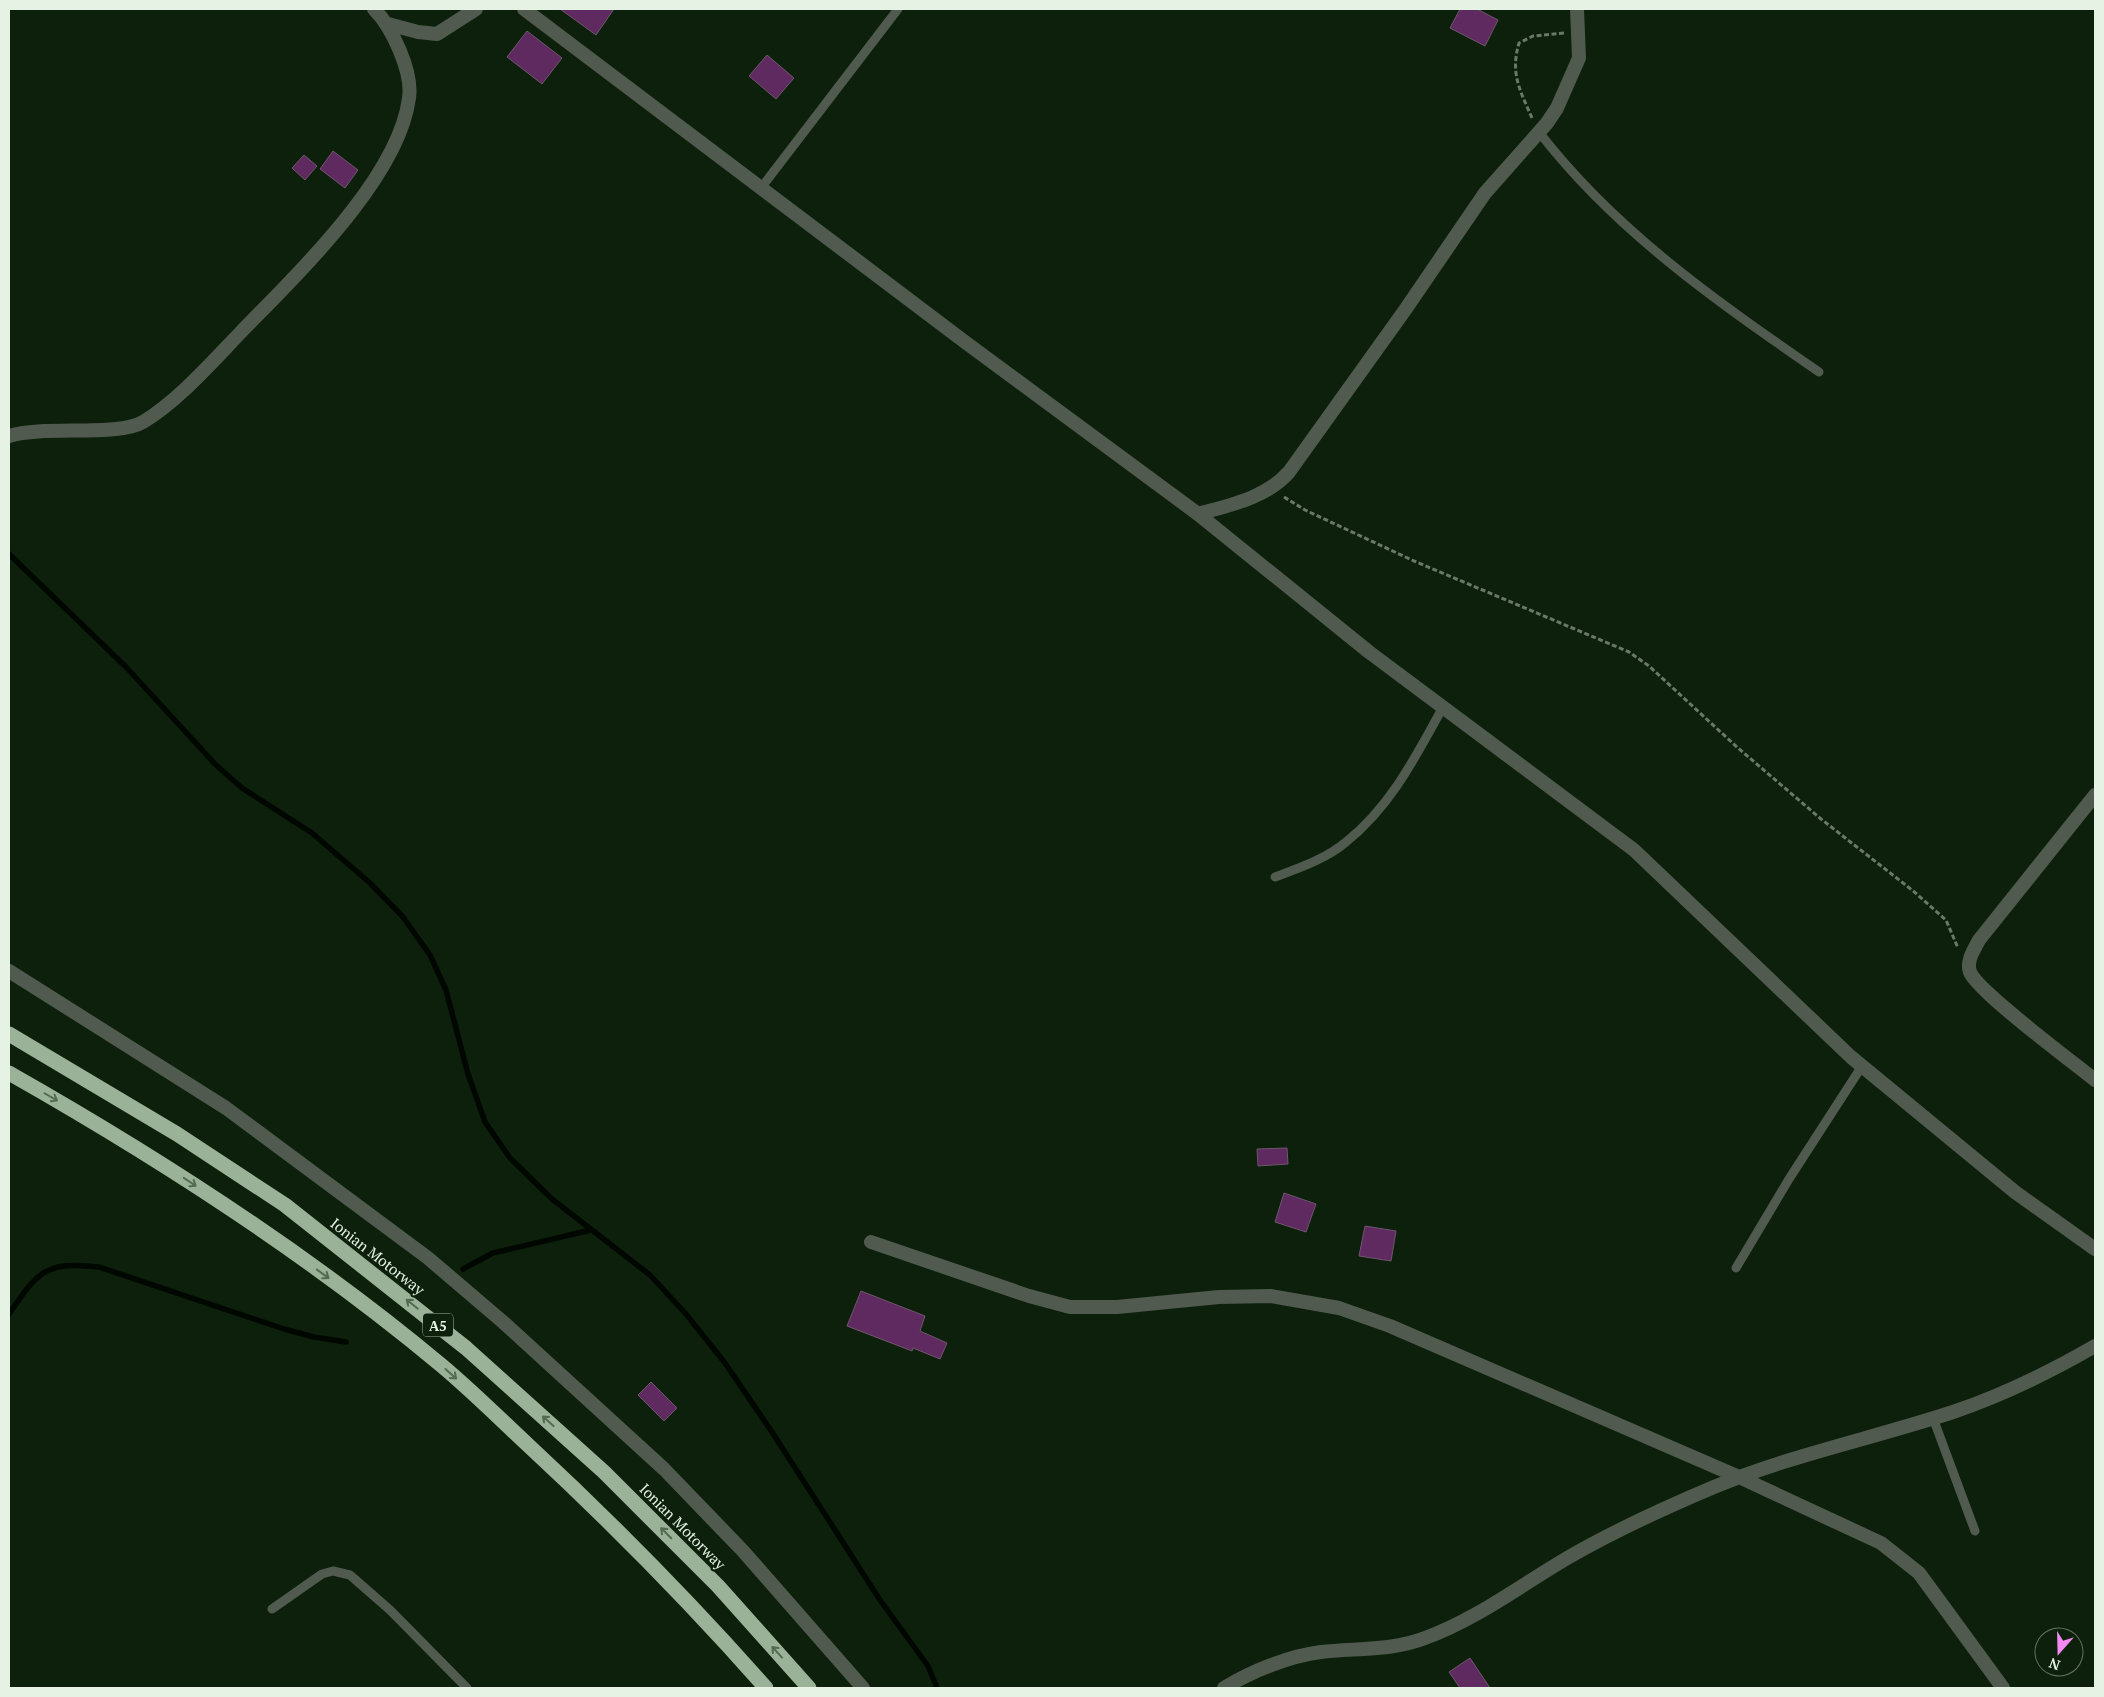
<svg xmlns="http://www.w3.org/2000/svg" width="2104" height="1697" viewBox="0 0 2104 1697" font-family="'PT Serif',serif">
<style>
.lines{fill:none;stroke-linecap:round;stroke-linejoin:round}
.stream{stroke:#000700;stroke-width:5.5}
.building{fill:#5f2a5f;stroke:#6e566d}
.path{stroke:#697968;stroke-width:3;stroke-dasharray:5 2.5;stroke-linecap:butt}
.service{stroke:#505a4f;stroke-width:9}
.minor{stroke:#505a4f;stroke-width:14}
.tertiary{stroke:#505a4f;stroke-width:14}
.motorway{stroke:#9ab398;stroke-width:15}
.oneway{stroke:#546a52}
.labels{text-anchor:middle;dominant-baseline:central;stroke-width:4.5;stroke-linejoin:round;paint-order:stroke}
.shield{fill:#0d200c;stroke:#a4b3a3;stroke-width:1}
.shield-label{font-size:14px;font-weight:bold;fill:#e5f2e4}
.street-label{font-size:15px;fill:#e5f2e4;stroke:#0d200c}
</style>
<rect width="100%" height="100%" fill="#0d200c"/>
<g class="lines">
<g class="stream">
<polyline points="9,554 126,667 216,765 242,788 312,833 370,883 403,917 430,955 446,990 468,1074 485,1122 510,1158 552,1199 650,1275 686,1314 725,1363 772,1432 880,1600 928,1666 937,1688"/>
<polyline points="463,1269 493,1253 591,1230"/>
<path d="M9,1314C38,1271 46,1261 99,1267L284,1329L314,1337L346,1342"/>
</g>
</g>
<g class="building">
<polygon points="560,9 614,9 596,35"/>
<polygon points="1460,9 1477,9 1498,20 1485,46 1450,28"/>
<polygon points="527,31 562,58 542,84 507,57"/>
<polygon points="767,55 794,78 776,99 749,76"/>
<polygon points="333,151 358,170 345,188 320,169"/>
<polygon points="304,155 317,166 305,180 292,168"/>
<polygon points="1287,1148 1288,1164 1258,1166 1257,1149"/>
<polygon points="1284,1193 1316,1204 1306,1232 1275,1222"/>
<polygon points="1365,1226 1396,1231 1391,1261 1359,1256"/>
<polygon points="861,1291 925,1316 920,1331 947,1343 940,1359 913,1348 912,1351 847,1326"/>
<polygon points="651,1382 677,1408 664,1421 638,1395"/>
<polygon points="1470,1658 1490,1688 1460,1688 1449,1672"/>
</g>
<g class="lines">
<g class="path">
<path d="M1532,118C1520,90 1510,74 1519,43L1533,36L1564,33"/>
<polyline points="1284,497 1305,510 1414,561 1629,652 1649,666 1738,748 1821,819 1912,890 1946,920 1958,948"/>
</g>
<g class="service">
<path d="M1539,132C1615,231 1718,302 1819,372"/>
<polyline points="761,188 898,9"/>
<path d="M1275,877C1299,868 1326,859 1346,842C1391,806 1416,756 1443,707"/>
<polyline points="1736,1268 1789,1179 1862,1066"/>
<polyline points="1933,1418 1975,1531"/>
<polyline points="272,1609 322,1574 333,1571 350,1575 390,1610 467,1688"/>
</g>
<g class="minor">
<polyline points="524,9 965,342 1198,514 1369,652 1634,850 1851,1057 2015,1192 2095,1249"/>
<polyline points="388,24 418,32 437,34 476,9"/>
<path d="M1198,514C1230,505 1266,498 1289,472L1405,310L1485,193L1547,123L1557,108L1579,58L1577,9"/>
<path d="M2095,795L1979,940C1974,950 1966,961 1970,972C1977,991 2074,1063 2095,1080"/>
<polyline points="9,971 226,1108 428,1258 503,1322 664,1469 743,1551 863,1688"/>
<polyline points="871,1242 1029,1296 1070,1307 1117,1307 1219,1297 1270,1296 1339,1308 1390,1326 1739,1477 1881,1543 1919,1573 2003,1688"/>
<path d="M1224,1688C1252,1671 1289,1656 1321,1652C1355,1648 1392,1651 1425,1638C1477,1619 1521,1585 1569,1557C1616,1530 1664,1508 1714,1487C1791,1455 1874,1438 1953,1412C2003,1395 2050,1372 2095,1346"/>
</g>
<path class="tertiary" d="M9,436C44,425 118,437 143,422C179,400 212,362 241,332C296,275 399,178 409,98C413,72 392,27 374,9"/>
<g class="motorway">
<polyline points="9,1034 177,1134 285,1205 466,1348 604,1472 718,1586 809,1688"/>
<path d="M9,1073C159,1158 308,1254 441,1365C471,1390 499,1418 528,1445C611,1522 691,1603 766,1688"/>
</g>
</g>
<defs><path id="oneway-shaft" d="M-6 0H5M1.5-3L5.5 0L1.5 3" fill="none" stroke-width="1.6" stroke-linecap="round" stroke-linejoin="round" transform="scale(1.25)"/></defs>
<g class="oneway">
<use href="#oneway-shaft" transform="translate(51 1097) rotate(30)"/>
<use href="#oneway-shaft" transform="translate(190 1182) rotate(34)"/>
<use href="#oneway-shaft" transform="translate(323 1274) rotate(36)"/>
<use href="#oneway-shaft" transform="translate(412 1304) rotate(-141)"/>
<use href="#oneway-shaft" transform="translate(451 1374) rotate(42)"/>
<use href="#oneway-shaft" transform="translate(548 1421) rotate(-138)"/>
<use href="#oneway-shaft" transform="translate(666 1533) rotate(-135)"/>
<use href="#oneway-shaft" transform="translate(777 1652) rotate(-132)"/>
</g>
<g class="labels">
<rect class="shield" x="423" y="1313.5" width="30" height="23" rx="4"/>
<g class="shield-label">
<text x="438" y="1325">Α5</text>
</g>
<g class="street-label">
<text transform="translate(378 1256) rotate(38)">Ionian Motorway</text>
<text transform="translate(683 1526) rotate(45)">Ionian Motorway</text>
</g>
</g>
<rect width="2104" height="1697" fill="none" stroke="#e5f2e4" stroke-width="20"/>
<g transform="translate(2059 1652) rotate(200)"><circle r="24" fill="#0d200c" stroke="#637462"/>
<path d="M0-4L9 19L0 12L-9 19Z" fill="#f38af2"/>
<text y="-8" font-size="14" font-weight="bold" text-anchor="middle" fill="#e5f2e4">N</text>
</g>
</svg>
